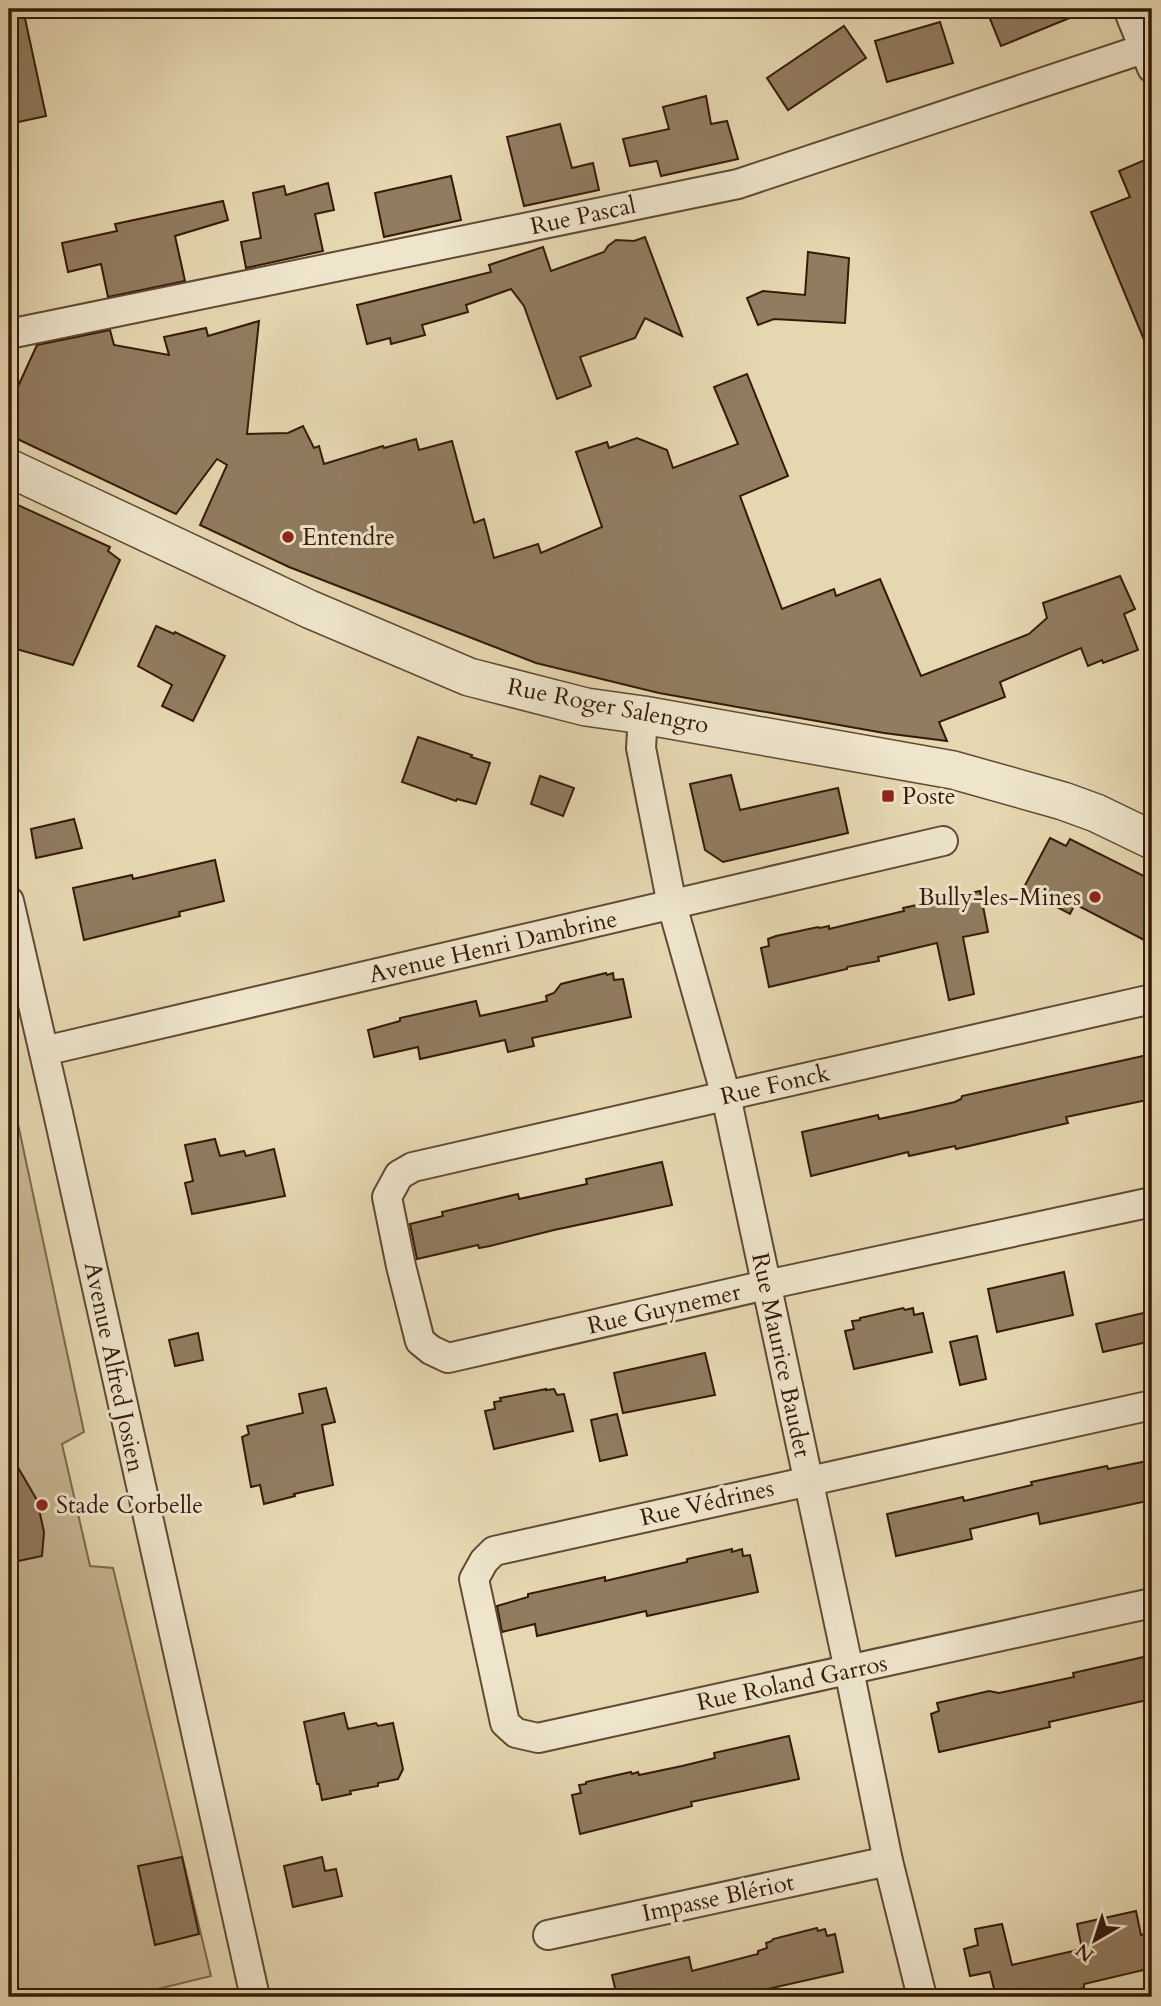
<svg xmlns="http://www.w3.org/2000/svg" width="1161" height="2006" viewBox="0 0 1161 2006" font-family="Cardo,serif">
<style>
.grass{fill:#c7b794;stroke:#7e684e;stroke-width:2}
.building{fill:#917c60;stroke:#351a09;stroke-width:2}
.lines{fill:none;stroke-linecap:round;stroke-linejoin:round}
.minor-casing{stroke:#614933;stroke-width:32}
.tertiary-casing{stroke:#614933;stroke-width:40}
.minor{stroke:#eee5cc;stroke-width:28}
.tertiary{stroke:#eee5cc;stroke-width:37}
.poi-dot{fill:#8f2418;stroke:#eee5cc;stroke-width:2.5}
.labels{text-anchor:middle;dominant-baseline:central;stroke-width:6;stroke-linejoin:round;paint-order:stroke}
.street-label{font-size:24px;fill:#351a09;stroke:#eee5cc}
.poi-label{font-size:24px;fill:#351a09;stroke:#eee5cc;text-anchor:start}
</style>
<rect width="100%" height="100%" fill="#e5d7b0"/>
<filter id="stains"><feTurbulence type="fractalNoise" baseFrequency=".00286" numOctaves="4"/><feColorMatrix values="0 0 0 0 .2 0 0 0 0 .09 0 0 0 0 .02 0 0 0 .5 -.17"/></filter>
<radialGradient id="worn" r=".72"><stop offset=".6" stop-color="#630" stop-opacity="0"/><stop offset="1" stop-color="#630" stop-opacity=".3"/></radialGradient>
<polygon class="grass" points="9,1082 84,1432 62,1444 90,1566 113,1568 211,1976 125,1997 9,1997"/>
<g class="building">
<polygon points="9,9 23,9 46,116 9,124"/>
<polygon points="986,9 1089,9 1089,10 1001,46"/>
<polygon points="940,22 953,63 887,82 875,41"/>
<polygon points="844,26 866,58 788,110 767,78"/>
<polygon points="706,96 711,124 727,121 738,159 661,176 657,161 630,166 623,139 669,129 663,107"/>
<polygon points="560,124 572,168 593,163 599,190 524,206 507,137"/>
<polygon points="1152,157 1152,359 1091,212 1130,197 1119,171"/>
<polygon points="451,176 461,220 384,237 375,193"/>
<polygon points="328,183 334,210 315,214 323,251 246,268 241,242 261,238 253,193 284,186 286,195"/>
<polygon points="223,201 228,220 175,236 185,281 108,297 101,264 68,272 62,243 117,231 115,224"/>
<polygon points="645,237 682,336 645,318 635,338 580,357 591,386 557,399 524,306 511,289 466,305 468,312 422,325 425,335 391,344 390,338 367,344 357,305 491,272 489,265 543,247 551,271 604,252 608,246 616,240 634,241"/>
<polygon points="808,252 849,258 845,323 774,319 758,325 747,298 763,291 805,295"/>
<polygon points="259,321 247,434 288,433 303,426 314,448 319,446 324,464 383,446 384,448 416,439 419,450 452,441 474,523 484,519 494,558 538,544 541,553 602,527 576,452 607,442 609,448 637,438 667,450 673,468 738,444 714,387 747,374 788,476 740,496 782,609 834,589 836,596 880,579 921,676 1029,634 1047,618 1043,603 1120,576 1135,609 1124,614 1138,650 1103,663 1102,660 1088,666 1081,648 1000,682 1005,697 939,722 947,741 884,733 659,693 536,663 289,567 200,525 227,465 217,459 176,514 9,435 9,406 37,345 110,330 114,345 169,355 164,337 206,328 208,336"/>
<polygon points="9,501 110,547 108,551 120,560 73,665 9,647"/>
<polygon points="156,626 174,634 175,632 225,656 193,721 162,706 172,685 138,666"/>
<polygon points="418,737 472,755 471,757 490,763 476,804 457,799 456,801 402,782"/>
<polygon points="731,775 740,810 838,788 848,833 723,862 705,850 690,784"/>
<polygon points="540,776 574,788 563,816 531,804"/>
<polygon points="74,819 82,848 36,858 31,829"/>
<polygon points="1050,838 1066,846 1070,839 1152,880 1152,944 1075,904 1070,914 1023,889"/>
<polygon points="215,860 224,901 179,912 180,916 84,940 73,888 132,875 133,879"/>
<polygon points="980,891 988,932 963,937 974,994 949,1000 937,943 878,957 879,961 847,967 847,969 769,987 761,948 769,946 768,939 776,936 818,927 820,928 829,926 829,929 904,911 903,908"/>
<polygon points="606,973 607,975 613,973 614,980 623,979 631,1017 532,1038 534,1046 508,1052 505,1040 420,1059 418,1047 374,1057 368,1030 400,1021 400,1018 476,1001 480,1016 512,1009 547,1001 546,996 554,993 561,984"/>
<polygon points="1152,1054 1152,1099 1066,1117 1068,1123 956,1149 955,1146 909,1156 908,1152 811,1176 802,1132 878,1115 879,1119 912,1112 955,1102 961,1099 962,1096"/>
<polygon points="215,1139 220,1156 244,1151 246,1156 274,1149 285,1196 192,1214 185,1183 193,1181 185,1145"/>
<polygon points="662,1162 672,1205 554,1230 490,1246 479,1248 478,1245 417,1259 410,1224 443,1216 442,1212 518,1194 519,1199 587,1184 586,1179"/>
<polygon points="1064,1272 1073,1315 997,1332 988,1289"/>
<polygon points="903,1308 905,1310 913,1308 914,1315 923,1313 932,1352 854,1369 845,1331 854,1329 852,1321 860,1320 860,1318"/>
<polygon points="1152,1311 1152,1341 1103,1352 1096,1324"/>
<polygon points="198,1333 203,1360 175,1366 169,1340"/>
<polygon points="977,1336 986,1379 960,1385 950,1342"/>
<polygon points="705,1353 715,1395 623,1413 614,1373"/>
<polygon points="326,1388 335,1422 322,1425 333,1485 294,1494 295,1496 264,1504 260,1485 251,1487 242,1437 249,1434 247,1426 303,1413 299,1394"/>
<polygon points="546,1389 546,1390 554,1389 557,1395 564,1394 573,1431 494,1449 485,1411 495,1409 494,1402 501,1401 500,1398"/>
<polygon points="617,1414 627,1455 600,1461 591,1420"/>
<polygon points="9,1452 37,1500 44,1532 42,1556 9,1563"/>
<polygon points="1152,1460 1152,1500 1040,1524 1038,1513 970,1529 972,1539 896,1556 887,1514 963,1497 964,1501 1032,1485 1031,1482 1107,1466 1108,1469"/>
<polygon points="732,1549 732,1552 742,1549 743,1556 750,1555 758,1592 647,1616 646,1611 537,1636 535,1624 502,1632 497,1606 528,1597 528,1594 605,1577 605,1581 687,1562 687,1559"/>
<polygon points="1148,1656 1152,1673 1152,1699 1049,1722 1050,1727 939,1752 931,1714 939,1711 937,1703 989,1691 999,1693 1074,1677 1073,1673"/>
<polygon points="344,1713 348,1729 376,1723 378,1726 393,1723 403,1769 398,1779 378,1783 378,1786 350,1791 351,1794 322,1800 319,1784 317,1784 304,1722"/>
<polygon points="789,1736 799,1779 691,1802 692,1806 580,1834 572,1795 581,1793 579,1785 586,1784 586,1782 631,1772 632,1774 638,1772 639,1775 682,1766 715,1758 714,1753"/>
<polygon points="182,1857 199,1934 155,1945 138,1866"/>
<polygon points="322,1857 325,1871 336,1869 342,1896 293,1907 284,1866"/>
<polygon points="1136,1911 1141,1935 1152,1932 1152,1968 1084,1984 1084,1988 1043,1997 996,1997 990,1972 970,1976 964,1949 978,1945 975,1929 1002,1924 1012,1965 1082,1949 1077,1924"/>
<polygon points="817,1928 818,1931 825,1929 827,1936 835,1934 843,1972 732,1997 617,1997 612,1975 689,1957 692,1971 758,1954 758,1951 767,1948 766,1943 772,1941 773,1939"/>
</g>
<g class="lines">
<defs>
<g id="minor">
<polyline points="1128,9 1152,68"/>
<polyline points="9,334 738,184 1152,46"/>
<polyline points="643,715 641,748 672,905 726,1096 849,1670 888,1861 922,1997"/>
<polyline points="9,901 58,1113 255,1997"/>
<polyline points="1152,999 413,1167 399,1175 387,1197 401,1266 420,1341 431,1350 448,1358 766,1285 1152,1202"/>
<polyline points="44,1051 943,841"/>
<polyline points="1152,1405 494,1551 484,1561 474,1579 505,1723 516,1733 538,1738 1152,1603"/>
<polyline points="548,1935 888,1861"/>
</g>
<polyline id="tertiary" points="9,468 309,609 469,677 586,707 643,715 953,770 1063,801 1096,813 1152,840"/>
</defs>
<use href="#minor" class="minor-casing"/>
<use href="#tertiary" class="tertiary-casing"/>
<use href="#minor" class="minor"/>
<use href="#tertiary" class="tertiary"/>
</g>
<g class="poi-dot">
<circle cx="288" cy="537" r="7"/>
<rect x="881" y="789" width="14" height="14" rx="3.5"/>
<circle cx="1095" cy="897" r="7"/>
<circle cx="42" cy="1505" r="7"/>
</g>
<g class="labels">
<g class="street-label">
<text transform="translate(583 216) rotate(-12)">Rue Pascal</text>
<text transform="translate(608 706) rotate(11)">Rue Roger Salengro</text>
<text transform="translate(493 947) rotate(-13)">Avenue Henri Dambrine</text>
<text transform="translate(775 1085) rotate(-13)">Rue Fonck</text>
<text transform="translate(664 1309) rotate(-13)">Rue Guynemer</text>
<text transform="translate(781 1355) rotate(78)">Rue Maurice Baudet</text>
<text transform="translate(114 1367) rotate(78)">Avenue Alfred Josien</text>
<text transform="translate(707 1503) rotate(-13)">Rue Védrines</text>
<text transform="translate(792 1683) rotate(-12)">Rue Roland Garros</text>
<text transform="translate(718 1898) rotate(-12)">Impasse Blériot</text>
</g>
<g class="poi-label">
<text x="302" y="537">Entendre</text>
<text x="902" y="796">Poste</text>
<text x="1081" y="897" text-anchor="end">Bully-les-Mines</text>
<text x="56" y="1505">Stade Corbelle</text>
</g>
</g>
<rect width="1161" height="2006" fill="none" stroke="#e5d7b0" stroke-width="35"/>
<rect x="10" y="10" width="1140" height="1985" fill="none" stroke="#351a09" stroke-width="3.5"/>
<rect x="18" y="18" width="1126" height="1971" fill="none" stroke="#351a09" stroke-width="2"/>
<g transform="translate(1095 1940) rotate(219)" stroke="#eee5cc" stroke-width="5" paint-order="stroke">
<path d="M0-5L12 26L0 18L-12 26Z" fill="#351a09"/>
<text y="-10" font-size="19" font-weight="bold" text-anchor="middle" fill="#351a09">N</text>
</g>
<rect width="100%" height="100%" filter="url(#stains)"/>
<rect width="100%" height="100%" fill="url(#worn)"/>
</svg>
